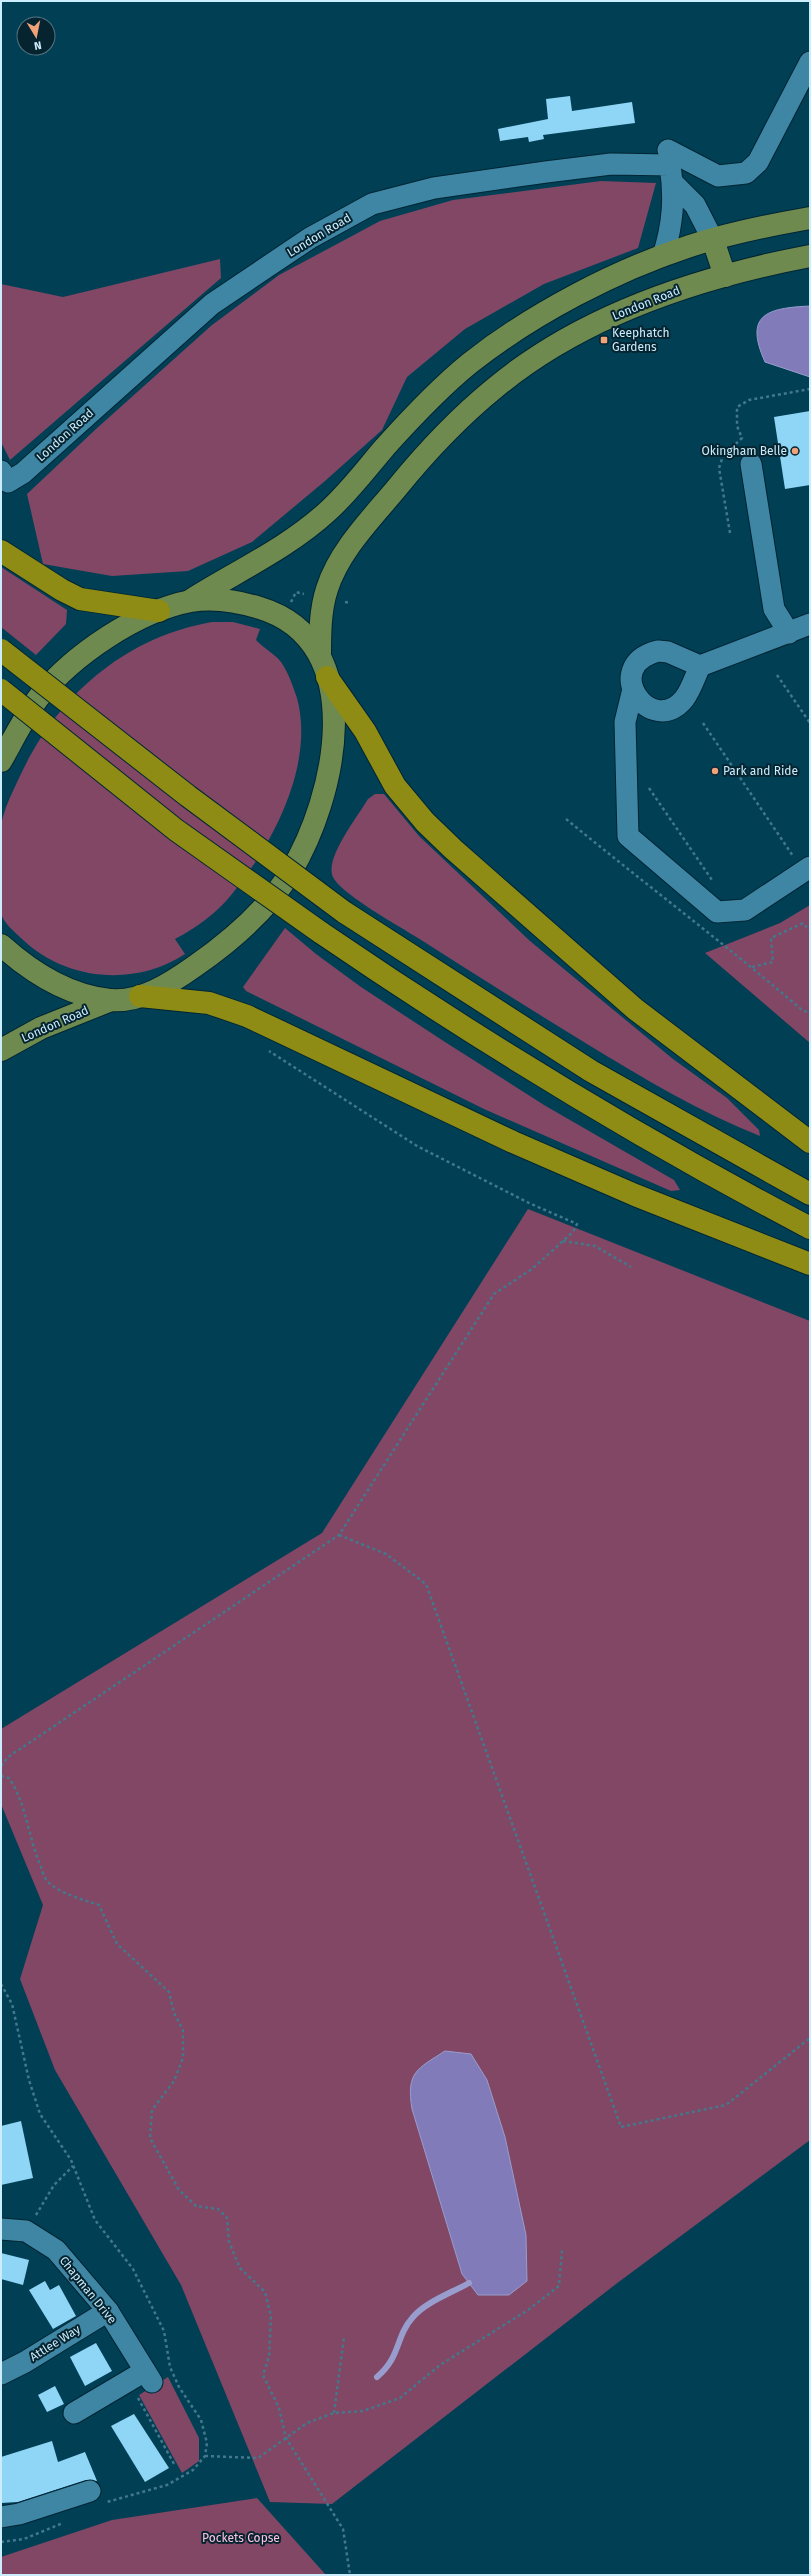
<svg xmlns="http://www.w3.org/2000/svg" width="811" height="2576" viewBox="0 0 811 2576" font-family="'Fira Sans',sans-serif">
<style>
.green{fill:#814765}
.water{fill:#827bb9;stroke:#989dcd}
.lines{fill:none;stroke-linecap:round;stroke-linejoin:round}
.stream{stroke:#989dcd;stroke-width:6}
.building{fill:#8fd6f6}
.minor-casing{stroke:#002533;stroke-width:23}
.major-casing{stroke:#002533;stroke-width:24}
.highway-casing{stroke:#002533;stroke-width:24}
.path{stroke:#43788c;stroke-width:2.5;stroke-dasharray:3 3;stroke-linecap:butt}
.minor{stroke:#3f86a4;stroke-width:21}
.major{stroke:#6e8a4e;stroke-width:22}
.highway{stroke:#8e8c14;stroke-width:22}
.highway-bridge-casing{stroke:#002533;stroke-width:24;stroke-linecap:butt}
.highway-bridge{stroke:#8e8c14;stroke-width:22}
.poi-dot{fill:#f0a279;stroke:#062430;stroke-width:1.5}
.labels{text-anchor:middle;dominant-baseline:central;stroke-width:4;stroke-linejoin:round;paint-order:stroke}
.street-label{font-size:12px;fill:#cbedfd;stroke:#062430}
.poi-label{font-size:12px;fill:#cbedfd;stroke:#062430;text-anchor:start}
.park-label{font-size:12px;fill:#fdc3de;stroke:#062430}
</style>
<rect width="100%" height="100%" fill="#013f55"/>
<g class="green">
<polygon points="601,181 656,183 638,248 544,284 465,329 407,377 382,430 325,481 252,542 188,571 112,576 43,564 27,494 96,429 212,325 279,275 380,221 453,200"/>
<polygon points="220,259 221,278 10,460 1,442 1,284 63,297"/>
<polygon points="1,567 67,610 66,624 36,655 1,627"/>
<path d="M212,622H233L260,629L256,640C263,648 274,653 281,662C288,672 293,686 297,698C315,764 273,844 232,894C217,913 196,928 175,939L185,954C135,987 66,981 22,939C15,932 3,923 1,913C0,900 1,883 1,870C1,856 0,841 1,827C3,810 13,791 20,776C57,696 125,637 212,622Z"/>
<path d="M375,794H384L419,836L530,941L673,1059L727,1098L759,1130L760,1136C699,1112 643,1078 587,1044C530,1009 474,974 418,938C399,926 341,894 333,877C324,859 358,816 368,799Z"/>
<polygon points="810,905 810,1043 705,953 780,923"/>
<polygon points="285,928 316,954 361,987 445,1042 544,1105 674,1180 680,1190 671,1191 484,1109 246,991 243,987"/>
<polygon points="528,1209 810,1321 810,2140 616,2284 332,2504 270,2502 181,2285 55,2070 20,1979 43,1905 1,1804 1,1729 322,1533"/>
<polygon points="168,2377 199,2438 199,2461 182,2473 139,2395"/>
<polygon points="257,2498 326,2575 1,2575 1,2557 112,2520"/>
</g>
<g class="water">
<path d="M810,306V377L765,362C744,315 766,308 810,306Z"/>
<path d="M445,2051L471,2054L487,2080L505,2137L526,2235L527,2281L509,2295H478L462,2274L412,2109C406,2072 417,2069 445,2051Z"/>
</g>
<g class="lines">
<path class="stream" d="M377,2377C401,2357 395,2337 413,2317C426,2302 451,2293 469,2283"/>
</g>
<g class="building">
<polygon points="570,96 572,111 632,102 635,123 543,135 544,139 529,142 528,137 500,141 498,129 548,119 546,99"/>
<polygon points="810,411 810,485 785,489 774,417"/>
<polygon points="21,2121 33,2178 1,2185 1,2126"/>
<polygon points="1,2253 29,2260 23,2285 1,2279"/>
<polygon points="45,2281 50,2290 59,2285 76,2316 53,2329 29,2290"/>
<polygon points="96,2343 112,2371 85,2386 70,2357"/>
<polygon points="55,2386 64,2404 47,2412 38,2395"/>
<polygon points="134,2414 169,2468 145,2482 111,2426"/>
<polygon points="52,2441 58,2462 85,2452 97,2481 86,2480 18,2502 1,2503 1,2457"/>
</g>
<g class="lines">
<defs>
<g id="minor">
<polyline points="668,150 718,176 746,173 758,162 810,62"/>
<polyline points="673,183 695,205 713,240"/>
<polyline points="751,464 774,609 789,633"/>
<path d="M1,471L8,482L23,473L212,304L310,238L372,204L434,188L546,172L611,164L670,165C675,198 673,224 663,256"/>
<path d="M658,651L668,652L700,666C695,677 691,690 684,699C651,739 599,666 658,651Z"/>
<polyline points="700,666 810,624"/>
<polyline points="633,689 625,722 628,836 717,912 745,910 810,867"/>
<polyline points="1,2229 26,2231 56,2250 108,2311 152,2382"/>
<polyline points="1,2374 25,2362 108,2311"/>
<polyline points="74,2413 145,2371"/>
<polyline points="1,2517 19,2514 90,2491"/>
</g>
<g id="major">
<polyline points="713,240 725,276"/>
<path d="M191,600C237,571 288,548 328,511C349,492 367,468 385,447C412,417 439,388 470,363C532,314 616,270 690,246C729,233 770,225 810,218"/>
<path d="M320,656C320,635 320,610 327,589C339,551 371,519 396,489C426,452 459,417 496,387C584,314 699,277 810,256"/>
<path d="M1,761C13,740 24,717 39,697C73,655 137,611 191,601C215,597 237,601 260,608C371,642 336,798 290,873C267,910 231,941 195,966C171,983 141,1003 110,1000C69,996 31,972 1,945"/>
<polyline points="1,1050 41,1028 111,1000"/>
</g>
<g id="highway">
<polyline points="1,551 62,590 80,599 159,611"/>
<polyline points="327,677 365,731 395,786 425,822 453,849 635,1009 810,1142"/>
<polyline points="344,912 591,1071 810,1194"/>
<path d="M320,932C478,1040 641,1139 810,1228"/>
<polyline points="140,996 209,1003 247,1016 513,1142 635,1195 810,1264"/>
</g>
</defs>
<use href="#minor" class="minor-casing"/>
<use href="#major" class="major-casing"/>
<use href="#highway" class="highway-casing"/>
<g class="path">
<polyline points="730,533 719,468 723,456 742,438 737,426 737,407 749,400 810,389"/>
<polyline points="291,602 296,592 304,594"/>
<polyline points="345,602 350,603"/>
<polyline points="777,675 810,723"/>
<polyline points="703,723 793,856"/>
<polyline points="649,788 712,880"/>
<path d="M566,819C644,883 725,944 802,1010L810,1013"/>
<polyline points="752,967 773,962 771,938 803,923 810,931"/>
<polyline points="563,1241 595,1246 631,1267"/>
<polyline points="339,1535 386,1554 426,1584 621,2127 726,2105 810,2038"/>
<polyline points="1,1766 8,1757 339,1535 494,1294 532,1269 573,1232 577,1224 529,1203 417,1146 269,1051"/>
<path d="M1,1776L9,1778C27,1805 28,1837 41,1867C42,1871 44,1877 47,1881C58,1893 84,1900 99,1905L117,1944L169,1992L174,2013L183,2030V2058L174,2081L152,2110L150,2138L179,2190L196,2206L218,2209L227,2218L229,2242L240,2268L265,2292L271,2316L269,2357L263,2375L279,2408L286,2438L343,2529L350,2575"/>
<polyline points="1,1984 12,2004 29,2080 40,2114 71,2160 95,2220 133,2269 164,2331 170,2367 179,2387 201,2420 207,2443 205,2456 193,2470 167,2485 107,2502"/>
<polyline points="36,2215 54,2185 73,2166"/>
<polyline points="138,2398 174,2464"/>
<polyline points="334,2413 344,2337"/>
<polyline points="205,2456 258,2458 307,2423 334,2413 363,2411 400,2398 440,2365 528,2310 559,2286 562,2250"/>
<polyline points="1,2542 24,2539 63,2523"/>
</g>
<use href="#minor" class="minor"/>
<use href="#major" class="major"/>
<use href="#highway" class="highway"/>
<defs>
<g id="highway-bridge">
<polyline points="1,650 188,796 344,912"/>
<polyline points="1,690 176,830 320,932"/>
</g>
</defs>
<use href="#highway-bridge" class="highway-bridge-casing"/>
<use href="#highway-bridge" class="highway-bridge"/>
</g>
<g class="poi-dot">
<rect x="600" y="336" width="8" height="8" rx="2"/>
<circle cx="795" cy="451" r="4"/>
<circle cx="715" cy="771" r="4"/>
</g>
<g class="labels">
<g class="street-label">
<text transform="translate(319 235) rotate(-31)">London Road</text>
<text transform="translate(646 303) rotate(-22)">London Road</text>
<text transform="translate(65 435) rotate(-42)">London Road</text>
<text transform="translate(55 1024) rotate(-24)">London Road</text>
<text transform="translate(88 2290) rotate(51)">Chapman Drive</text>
<text transform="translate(55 2343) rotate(-32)">Attlee Way</text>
</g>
<g class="poi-label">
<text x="612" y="333">Keephatch<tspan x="612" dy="14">Gardens</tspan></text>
<text x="787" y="451" text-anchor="end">Okingham Belle</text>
<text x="723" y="771">Park and Ride</text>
</g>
<g class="park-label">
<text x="241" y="2538">Pockets Copse</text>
</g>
</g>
<rect width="811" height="2576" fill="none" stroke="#cbedfd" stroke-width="4"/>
<g transform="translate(36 36) rotate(170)"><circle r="19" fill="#062430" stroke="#557482"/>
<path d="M0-3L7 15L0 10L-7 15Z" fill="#f0a279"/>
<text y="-6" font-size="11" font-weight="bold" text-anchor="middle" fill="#cbedfd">N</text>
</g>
</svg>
